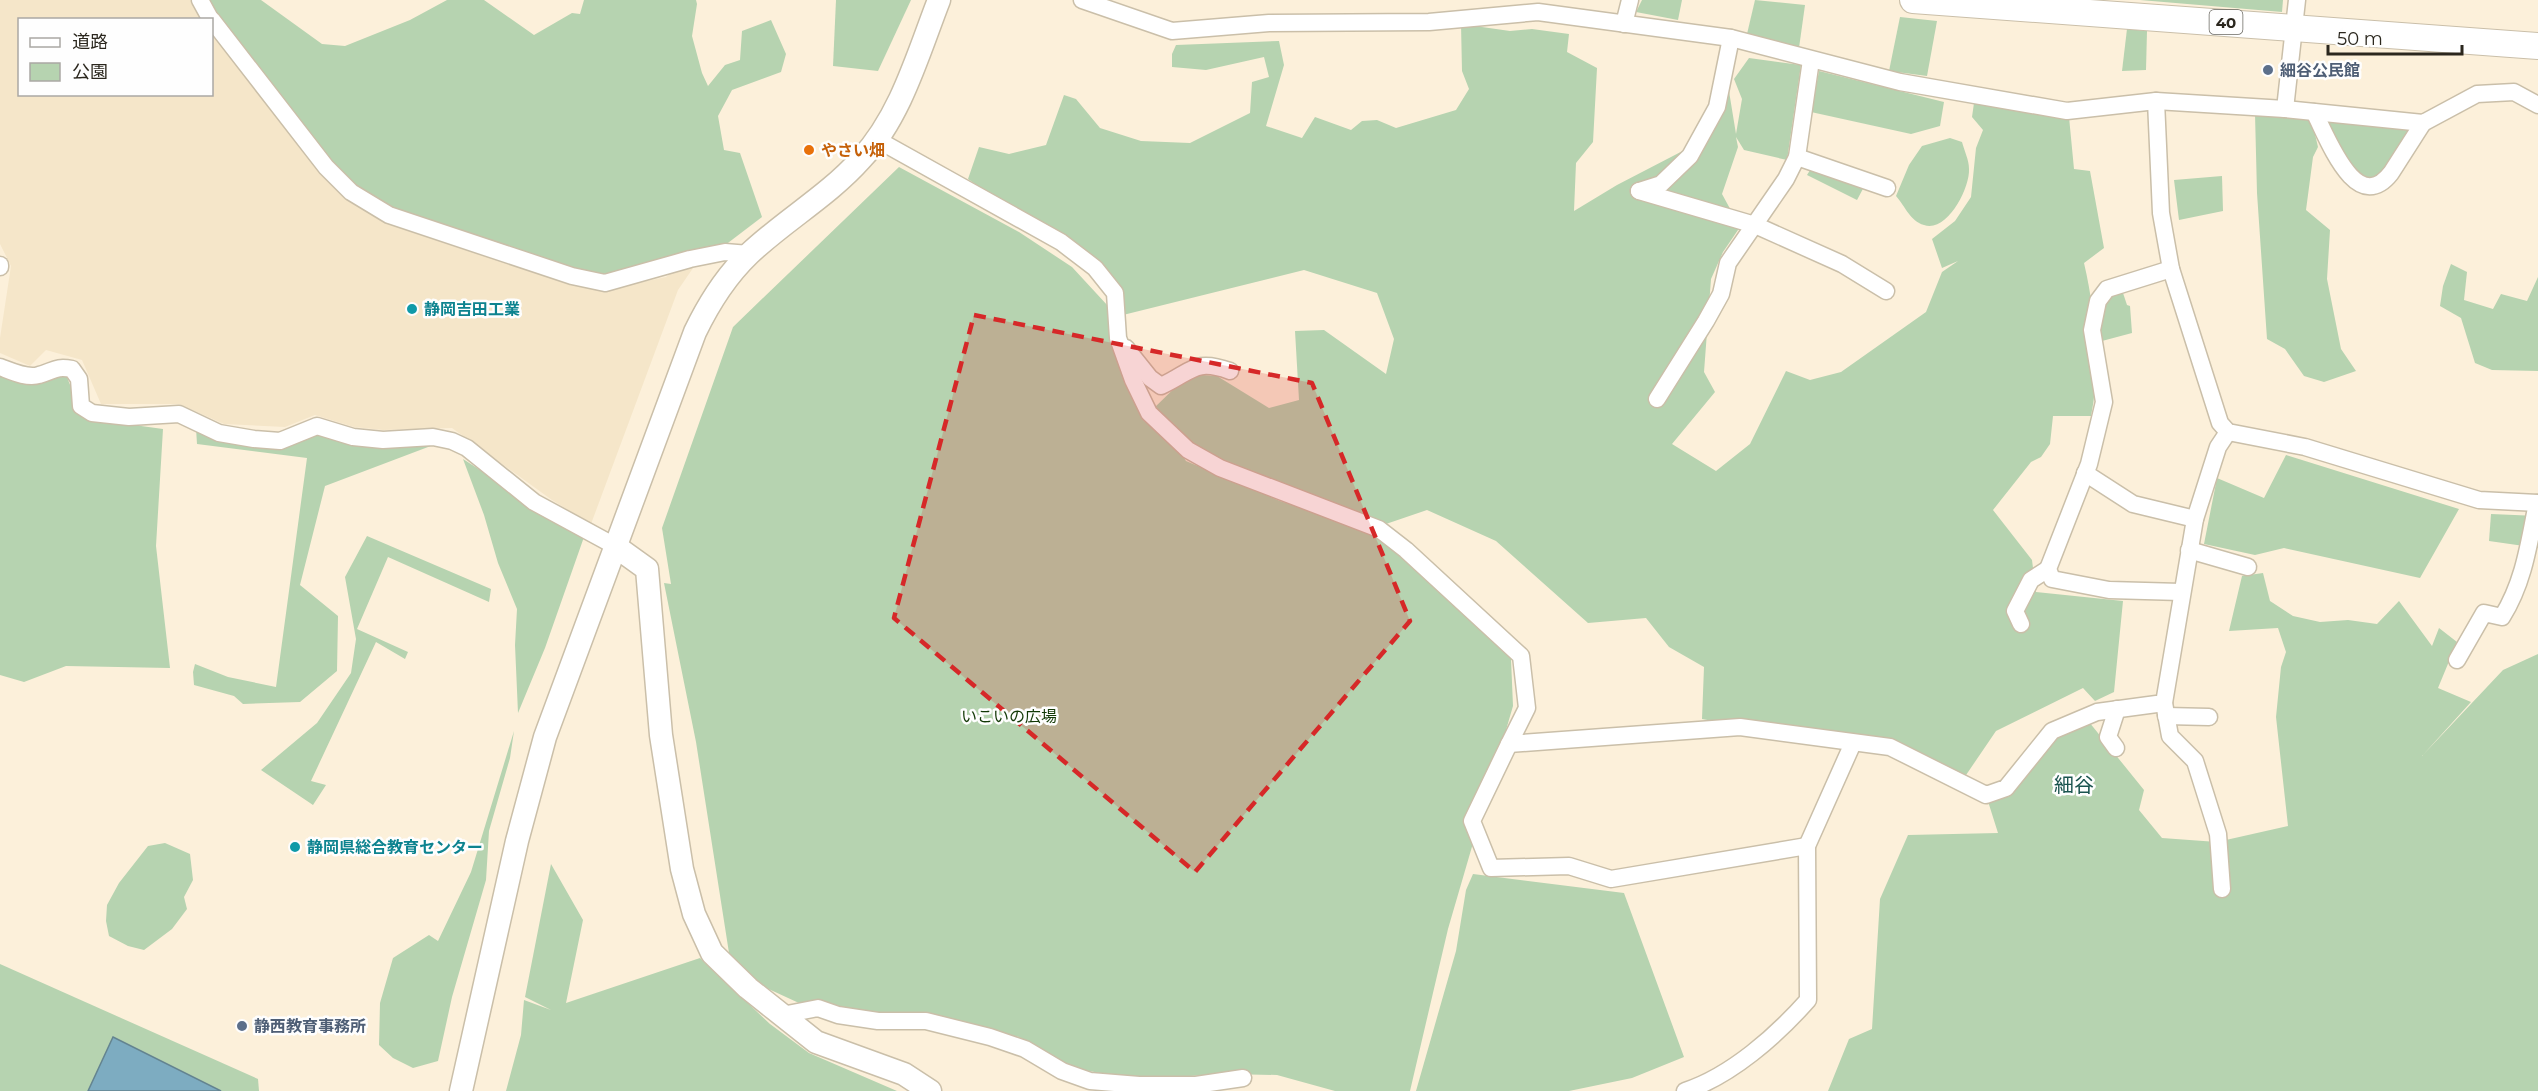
<svg xmlns="http://www.w3.org/2000/svg" width="2538" height="1091" viewBox="0 0 2538 1091" font-family="Montserrat,'Noto Sans JP',sans-serif">
<style>
.built{fill:#f5e6c9}
.green{fill:#b6d3b0}
.water{fill:#7dacc1;stroke:#648490;stroke-width:1.5}
.lines{fill:none;stroke-linecap:round;stroke-linejoin:round}
.street-casing{stroke:#cabfa9;stroke-width:19}
.secondary-casing{stroke:#cabfa9;stroke-width:25}
.primary-casing{stroke:#cabfa9;stroke-width:28}
.street{stroke:#fff;stroke-width:16}
.secondary{stroke:#fff;stroke-width:22}
.primary{stroke:#fff;stroke-width:26}
.marked{fill:#d62828;fill-opacity:0.2;stroke:#d62828;stroke-width:4.5;stroke-dasharray:12 8;stroke-linejoin:round}
.service-dot{fill:#5c6f8a;stroke:#fefefe;stroke-width:2}
.food-dot{fill:#e8710a;stroke:#fefefe;stroke-width:2}
.culture-dot{fill:#0f9aa8;stroke:#fefefe;stroke-width:2}
.labels{text-anchor:middle;dominant-baseline:central;stroke-width:5;stroke-linejoin:round;paint-order:stroke}
.shield{fill:#fefefe;stroke:#6a6861;stroke-width:1.5}
.shield-label{font-size:15px;font-weight:bold;fill:#2b271e}
.service-label{font-size:16px;font-weight:bold;fill:#4e5e75;stroke:#fefefe;text-anchor:start}
.food-label{font-size:16px;font-weight:bold;fill:#c56008;stroke:#fefefe;text-anchor:start}
.culture-label{font-size:16px;font-weight:bold;fill:#0d838f;stroke:#fefefe;text-anchor:start}
.park-label{font-size:16px;fill:#123906;stroke:#fefefe}
.quarter-label{font-size:20px;fill:#1a544f;stroke:#fefefe}
</style>
<rect width="100%" height="100%" fill="#fcf0da"/>
<polygon class="built" points="0,0 190,0 206,19 20,20 20,94 212,94 212,26 604,290 666,277 690,259 702,255 678,290 591,524 552,500 452,428 383,430 354,427 315,415 285,427 224,424 179,404 101,404 82,360 46,350 30,366 0,353 0,338 11,266 0,244"/>
<g class="green">
<polygon points="203,0 261,0 322,44 345,46 410,20 447,0 484,0 534,35 572,13 580,14 584,0 696,0 697,4 692,36 702,73 708,86 725,65 740,60 742,31 771,20 786,54 781,72 732,90 718,116 724,150 740,153 762,217 720,249 605,283 357,196"/>
<polygon points="836,0 911,0 878,71 833,66"/>
<polygon points="1642,0 1682,0 1678,20 1636,12"/>
<polygon points="1755,0 1805,5 1799,48 1747,34"/>
<polygon points="2140,0 2283,0 2282,12"/>
<polygon points="1900,17 1937,21 1927,76 1889,71"/>
<path d="M1461,24L1510,31L1532,29L1569,34L1567,52L1597,68L1593,142L1576,163L1574,211L1617,185L1698,143L1727,79L1736,134L1742,99L1734,79L1749,58L1801,65L1787,160L1744,150L1736,137L1738,147L1722,194L1740,227L1723,252L1711,279L1704,372L1715,392L1672,444L1716,471L1750,444L1786,371L1810,380L1841,372L1926,312L1942,272L1958,261L1942,268L1932,239L1955,221L1971,197L1976,148L1983,130L1972,117L1974,103L2069,117L2074,169L2090,171L2104,248L2084,263C2095,310 2101,369 2091,416H2053L2050,444L2041,457L2031,462L1993,510L2032,560L2036,592L2123,601L2114,692L2095,701L2083,688L1996,731L1964,778L1893,746L1779,733L1702,719L1704,667L1669,647L1646,618L1588,623L1496,541L1427,510L1383,525L1220,468L1165,428L1186,461L1280,501L1377,532L1511,659L1513,706L1448,929L1410,1091H1335L1277,1075L1228,1074L1133,1079L1089,1071L1064,1064L1019,1037L927,1016L812,1009L732,972L696,742L664,583L671,584L662,528L733,327L899,167L1019,232L1072,267L1108,306L1153,409L1189,374L1217,376L1269,408L1299,400L1295,331L1324,330L1386,374L1394,339L1377,293L1304,270L1123,315L1095,268L968,179L979,147L1009,154L1046,145L1064,95L1076,99L1100,128L1141,141L1190,143L1250,113L1252,82L1269,77L1264,57L1206,70L1172,67V54L1176,45L1279,41L1284,65L1266,126L1302,138L1315,117L1351,130L1362,121L1377,120L1396,128L1456,110L1469,89L1462,71Z"/>
<polygon points="2127,29 2147,31 2146,70 2122,71"/>
<polygon points="1819,71 1944,102 1940,126 1911,134 1811,112"/>
<polygon points="2255,114 2311,117 2318,147 2313,157 2306,210 2330,230 2327,279 2341,349 2356,371 2324,382 2304,376 2285,349 2267,339 2257,193"/>
<polygon points="2322,115 2411,125 2390,168 2381,179 2363,180 2339,161"/>
<path d="M1950,138L1962,142C1964,150 1969,160 1969,169C1970,188 1947,233 1924,225C1910,221 1905,206 1896,196L1909,165L1922,146Z"/>
<polygon points="1812,167 1865,185 1857,200 1807,175"/>
<polygon points="2222,176 2223,211 2179,220 2174,180"/>
<polygon points="2451,264 2467,272 2464,300 2493,309 2501,294 2527,301 2538,277 2538,371 2492,370 2475,363 2461,318 2440,306 2443,286"/>
<polygon points="2123,293 2127,305 2130,306 2132,333 2102,341 2098,298"/>
<polygon points="0,367 5,369 63,367 83,418 163,429 156,546 170,668 66,666 24,682 0,675"/>
<polygon points="316,427 436,444 325,486 300,585 338,616 337,671 300,702 243,704 234,696 194,685 193,672 195,664 228,677 276,687 307,458 197,444 196,428 275,445"/>
<polygon points="2286,455 2459,509 2420,578 2284,548 2255,555 2204,544 2217,478 2264,498"/>
<polygon points="463,459 584,537 545,648 518,713 515,645 517,609 498,563 484,515"/>
<polygon points="2491,514 2538,516 2538,548 2489,541"/>
<polygon points="367,536 491,589 489,602 388,557 357,629 408,652 405,659 376,642 311,781 326,785 313,805 261,770 317,723 351,673 356,639 345,577"/>
<polygon points="2263,573 2270,601 2293,616 2320,622 2348,620 2377,624 2399,601 2432,646 2439,628 2457,642 2438,688 2471,702 2422,756 2503,670 2538,654 2538,1091 1828,1091 1849,1039 1872,1029 1880,899 1908,835 1998,833 1986,795 2046,739 2085,717 2144,790 2139,810 2162,838 2217,842 2288,826 2276,717 2281,667 2286,652 2278,628 2229,631 2242,576"/>
<polygon points="514,731 510,758 489,831 486,880 452,997 438,1061 413,1068 393,1058 379,1045 380,1003 393,958 429,935 438,941 471,872"/>
<polygon points="165,843 190,854 193,880 184,897 187,909 172,929 144,950 128,946 109,936 106,921 107,905 119,883 148,846"/>
<polygon points="551,864 583,920 566,1003 700,958 770,1024 809,1053 897,1091 506,1091 521,1035 524,1000 551,1010 525,997"/>
<polygon points="1473,874 1624,893 1684,1057 1632,1078 1569,1091 1416,1091 1456,951 1466,890"/>
<polygon points="0,964 258,1079 259,1091 0,1091"/>
</g>
<polygon class="water" points="113,1037 221,1091 88,1091"/>
<g class="lines">
<defs>
<g id="street">
<polyline points="200,0 211,20"/>
<polyline points="1082,0 1172,31 1269,23 1429,22 1538,12 1731,38 1900,82 2067,111 2156,101 2285,109 2423,123 2477,94 2514,92 2538,105"/>
<polyline points="212,20 326,167 351,192 389,215 572,276 605,283 690,259 725,252 749,254"/>
<polyline points="1624,24 1630,0"/>
<polyline points="2156,101 2161,213 2171,269 2220,423 2228,432 2305,447 2479,500 2538,503"/>
<polyline points="2285,109 2297,0"/>
<path d="M2314,112C2327,136 2356,218 2391,173L2423,123"/>
<polyline points="878,140 1061,242 1095,268 1115,293 1118,338 1133,380 1149,413 1188,450 1220,468 1379,529 1406,550 1521,656 1527,708 1509,744 1740,727 1890,747 1986,795 2006,788 2052,731 2097,712 2164,703 2195,519 2218,447 2228,432"/>
<polyline points="1797,157 1887,188"/>
<polyline points="1639,191 1755,225 1842,264 1886,291"/>
<polyline points="1639,191 1661,184 1690,156 1717,107 1731,38"/>
<polyline points="0,265 0,267"/>
<polyline points="2171,269 2107,289 2098,301 2092,330 2104,402 2089,464 2048,569 2052,579 2109,590 2181,592"/>
<path d="M1126,348L1150,378L1161,386C1192,372 1194,358 1230,371"/>
<path d="M0,367C11,371 27,379 39,375C54,371 55,366 72,369L79,379L81,406L92,413L129,417L179,414L219,433L254,439L280,441L317,426L353,437L383,440L433,437L452,441L467,448L534,502L615,546"/>
<polyline points="1657,399 1706,321 1721,294 1728,263 1786,179 1797,157 1811,60"/>
<polyline points="2085,473 2133,504 2195,519"/>
<polyline points="2189,550 2248,567"/>
<polyline points="2021,624 2015,611 2031,580 2048,569"/>
<path d="M2457,660L2484,613L2502,617C2524,582 2529,543 2537,503"/>
<polyline points="2164,703 2170,736 2195,761 2218,834 2222,889"/>
<polyline points="2166,716 2209,717"/>
<polyline points="1509,744 1472,821 1491,868 1569,866 1611,879 1807,846"/>
<polyline points="2116,748 2108,737 2117,709"/>
<polyline points="782,1015 818,1008 838,1015 878,1021 926,1021 990,1037 1025,1049 1062,1071 1090,1081 1139,1085 1196,1085 1243,1078"/>
<path d="M1685,1091C1731,1076 1776,1036 1808,1000L1807,846L1853,743"/>
</g>
<g id="secondary">
<polyline points="615,546 647,569 661,735 682,869 694,914 712,953 748,988 816,1042 904,1074 930,1091"/>
<path d="M461,1091L517,841L545,737L695,332C709,303 726,276 749,254C785,220 828,196 861,159C901,116 918,54 939,0"/>
</g>
<polyline id="primary" points="1913,0 2538,46"/>
</defs>
<use href="#street" class="street-casing"/>
<use href="#secondary" class="secondary-casing"/>
<use href="#primary" class="primary-casing"/>
<use href="#street" class="street"/>
<use href="#secondary" class="secondary"/>
<use href="#primary" class="primary"/>
</g>
<path class="marked" d="M974,315L1312,383L1410,621L1195,872L894,618Z"/>
<g class="service-dot">
<circle cx="2268" cy="70" r="6"/>
<circle cx="242" cy="1026" r="6"/>
</g>
<circle class="food-dot" cx="809" cy="150" r="6"/>
<g class="culture-dot">
<circle cx="412" cy="309" r="6"/>
<circle cx="295" cy="847" r="6"/>
</g>
<g class="labels">
<rect class="shield" x="2209.5" y="10" width="33" height="24" rx="4.5"/>
<g class="shield-label">
<text x="2226" y="22">40</text>
</g>
<g class="service-label">
<text x="2280" y="70">細谷公民館</text>
<text x="254" y="1026">静西教育事務所</text>
</g>
<g class="food-label">
<text x="821" y="150">やさい畑</text>
</g>
<g class="culture-label">
<text x="424" y="309">静岡吉田工業</text>
<text x="307" y="847">静岡県総合教育センター</text>
</g>
<g class="park-label">
<text x="1009" y="716">いこいの広場</text>
</g>
<g class="quarter-label">
<text x="2074" y="785">細谷</text>
</g>
</g>
<rect x="18" y="18" width="195" height="78" fill="#fefefe" stroke="#aaa8a4" stroke-width="1.5"/>
<rect x="30" y="38" width="30" height="9" fill="#ffffff" stroke="#aaa8a4" stroke-width="1.5"/>
<text x="72" y="48" font-size="18" fill="#2b271e">道路</text>
<rect x="30" y="63" width="30" height="18" fill="#b6d3b0" stroke="#aaa8a4" stroke-width="1.5"/>
<text x="72" y="78" font-size="18" fill="#2b271e">公園</text>
<path d="M2328 45v9h134v-9" fill="none" stroke="#2b271e" stroke-width="3"/>
<text x="2337" y="45" font-size="18" fill="#2b271e" stroke="#fefefe" stroke-width="4.5" paint-order="stroke">50 m</text>
</svg>
